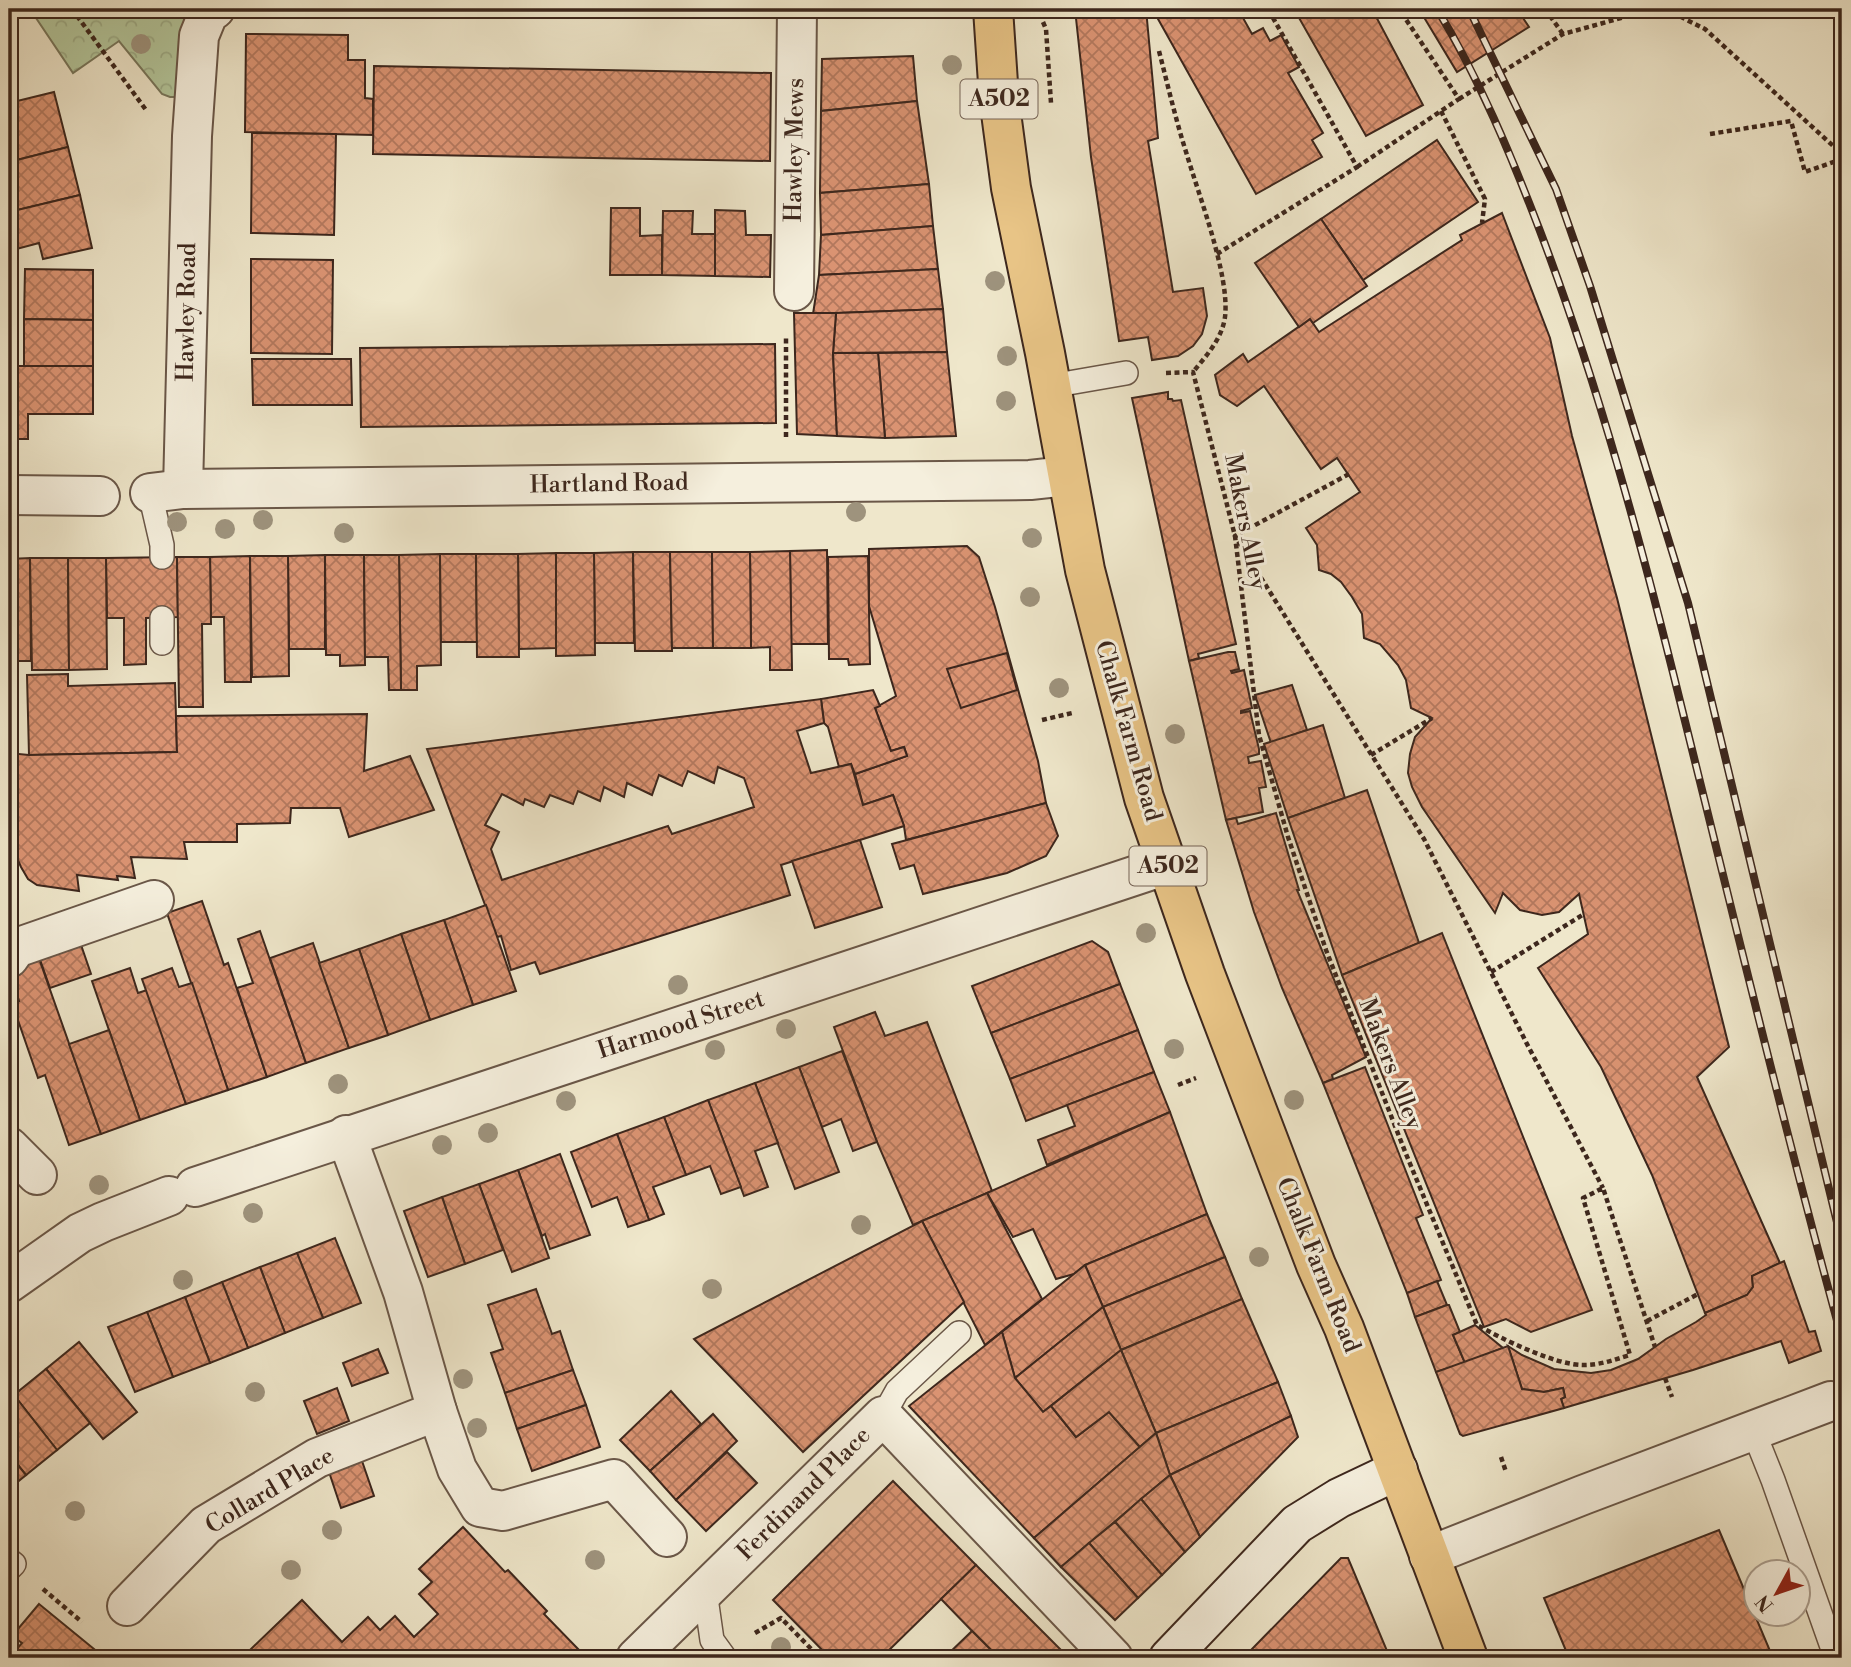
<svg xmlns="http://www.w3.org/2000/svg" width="1851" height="1667" viewBox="0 0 1851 1667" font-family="'Libre Bodoni',serif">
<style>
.park{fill:url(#park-crowns);stroke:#78775c;stroke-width:2}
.building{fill:url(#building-cross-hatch);stroke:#3d271d;stroke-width:2;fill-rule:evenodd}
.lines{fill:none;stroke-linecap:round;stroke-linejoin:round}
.service-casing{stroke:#6a5748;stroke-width:26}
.minor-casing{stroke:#6a5748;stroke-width:42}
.secondary-casing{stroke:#3d271d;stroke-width:42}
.primary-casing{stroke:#3d271d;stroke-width:42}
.path{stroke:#3d271d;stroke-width:4.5;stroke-dasharray:5 3.5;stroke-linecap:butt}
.service{stroke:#f5efdd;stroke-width:23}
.minor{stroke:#f5efdd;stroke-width:38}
.secondary{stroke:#f5efdd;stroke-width:38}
.primary{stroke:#e8c486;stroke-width:38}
.rail-casing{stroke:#3d271d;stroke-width:8}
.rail{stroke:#f5efdd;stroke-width:5;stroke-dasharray:16;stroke-linecap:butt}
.tree{fill:#9e937d}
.labels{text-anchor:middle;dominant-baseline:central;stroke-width:6;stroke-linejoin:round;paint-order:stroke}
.shield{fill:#f5efdd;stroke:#746357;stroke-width:2}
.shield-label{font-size:23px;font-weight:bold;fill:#3d271d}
.street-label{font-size:24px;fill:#3d271d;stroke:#f5efdd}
</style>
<defs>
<pattern id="park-crowns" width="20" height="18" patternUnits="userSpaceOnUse" patternTransform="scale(1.75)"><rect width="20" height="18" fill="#b4c79c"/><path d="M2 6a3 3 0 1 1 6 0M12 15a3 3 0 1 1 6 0" fill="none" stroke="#9cab86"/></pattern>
<pattern id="building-cross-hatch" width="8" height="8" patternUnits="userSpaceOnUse" patternTransform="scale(1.75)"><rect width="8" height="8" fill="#da9372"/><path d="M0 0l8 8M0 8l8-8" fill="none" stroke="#b2785d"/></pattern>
</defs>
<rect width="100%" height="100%" fill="#efe7cb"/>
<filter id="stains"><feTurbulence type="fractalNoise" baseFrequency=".00286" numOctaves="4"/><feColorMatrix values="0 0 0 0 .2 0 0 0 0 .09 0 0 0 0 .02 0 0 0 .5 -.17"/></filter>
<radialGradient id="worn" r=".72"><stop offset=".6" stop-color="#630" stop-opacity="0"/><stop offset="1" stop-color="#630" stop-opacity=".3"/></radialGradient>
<polygon class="park" points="30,9 189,9 189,26 180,97 170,97 162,94 119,41 73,73"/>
<g class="building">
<polygon points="1075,9 1146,9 1158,138 1148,141 1173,292 1203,288 1207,316 1202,334 1193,346 1178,356 1152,360 1148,337 1119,341 1091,157"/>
<polygon points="1156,9 1238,9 1252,34 1263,28 1270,41 1281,35 1299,67 1288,73 1323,133 1312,140 1322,157 1256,194 1153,10"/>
<polygon points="1294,9 1372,9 1423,105 1366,136"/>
<polygon points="1419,9 1517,9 1529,27 1457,72"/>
<polygon points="1573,9 1603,9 1599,13 1586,17"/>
<polygon points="246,34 348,35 348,60 365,60 365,98 373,99 373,135 245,132"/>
<polygon points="913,56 917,101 821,111 822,59"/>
<polygon points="374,66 771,73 770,161 373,154"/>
<polygon points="54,92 68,147 9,162 9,119 12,118 9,103"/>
<polygon points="917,101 929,184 820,193 821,111"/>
<polygon points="252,133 336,134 334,235 251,233"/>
<polygon points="1437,140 1478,202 1363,280 1321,219"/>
<polygon points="68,147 80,195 9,212 9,162"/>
<polygon points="929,184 933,226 821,235 820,193"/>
<polygon points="80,195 92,248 43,259 39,243 9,251 9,212"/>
<polygon points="611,208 640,208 640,236 662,235 662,275 610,275"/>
<polygon points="715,210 745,211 746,235 771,235 770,277 715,276"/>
<polygon points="663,211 693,211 692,234 715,234 715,276 662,275"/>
<polygon points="1502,213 1550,338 1572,436 1617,598 1729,1047 1697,1077 1780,1263 1752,1276 1753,1287 1747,1295 1705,1313 1652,1175 1601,1067 1538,968 1588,934 1579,894 1559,912 1542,915 1520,910 1503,893 1495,913 1422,807 1412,787 1408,773 1410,754 1415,737 1432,718 1411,708 1406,680 1398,665 1380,644 1364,638 1362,614 1352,597 1341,582 1331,574 1319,570 1317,545 1306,528 1360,492 1337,458 1321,469 1264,386 1237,406 1220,395 1215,375 1243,354 1248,362 1310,319 1319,332 1462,240 1460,235"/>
<polygon points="1321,219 1367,286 1313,323 1310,319 1299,327 1255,263"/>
<polygon points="933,226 938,269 819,275 821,235"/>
<polygon points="251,259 333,260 332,354 251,353"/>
<polygon points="25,269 93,270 93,320 24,319"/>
<polygon points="938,269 943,309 813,314 819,275"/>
<polygon points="943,309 947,352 833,353 836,313"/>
<polygon points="794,313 836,313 833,353 837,436 797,434"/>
<polygon points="24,319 93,320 93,366 24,366"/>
<polygon points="775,344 776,423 361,427 360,348"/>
<polygon points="947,352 956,436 885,438 878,353"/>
<polygon points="833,353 878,353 885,438 837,436"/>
<polygon points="252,359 351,359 352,405 253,405"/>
<polygon points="9,366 93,366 93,414 28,414 28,439 9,439"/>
<polygon points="1168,392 1168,399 1172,399 1173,401 1181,400 1236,644 1198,654 1199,658 1189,661 1132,398"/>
<polygon points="967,546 979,557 995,607 1038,761 1046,803 906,840 904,826 893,795 863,805 855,774 907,756 904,747 891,751 875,708 896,696 869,606 869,549"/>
<polygon points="827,550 828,644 791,644 790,551"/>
<polygon points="790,551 792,670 770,670 770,647 751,648 750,552"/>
<polygon points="633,552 634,643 595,643 594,553"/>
<polygon points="633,552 670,552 672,651 635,651"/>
<polygon points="670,552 712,552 713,648 672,648"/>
<polygon points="712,552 750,552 751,648 713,648"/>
<polygon points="556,553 557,648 519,649 518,554"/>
<polygon points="556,553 594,553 595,655 556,656"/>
<polygon points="440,554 441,665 417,666 417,690 401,690 399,555"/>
<polygon points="440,554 476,554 477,642 441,642"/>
<polygon points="476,554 518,554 519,657 477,657"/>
<polygon points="325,555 325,649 289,649 288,556"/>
<polygon points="325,555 364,555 365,665 340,666 340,655 326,655"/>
<polygon points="364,555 399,555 401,690 389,690 388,657 365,657"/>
<polygon points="250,556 251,682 225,682 224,617 211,617 210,557"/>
<polygon points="250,556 288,556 289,676 252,677"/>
<polygon points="868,556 870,664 849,665 848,659 829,659 828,557"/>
<polygon points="177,557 178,617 146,618 146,664 124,665 124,618 107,618 106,558"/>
<polygon points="177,557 210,557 211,624 202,624 203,707 179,707"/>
<polygon points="30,558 31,661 9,661 9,559"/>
<polygon points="30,558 68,558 69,670 32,670"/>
<polygon points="68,558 106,558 107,669 69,670"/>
<polygon points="1228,652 1235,652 1239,669 1231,671 1232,673 1244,670 1252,708 1241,711 1241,713 1250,711 1259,749 1259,754 1248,757 1249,763 1261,761 1266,787 1259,788 1263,812 1226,820 1189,661"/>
<polygon points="1007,653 1017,690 961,708 947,669"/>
<polygon points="68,674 68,686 175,683 177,752 29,755 27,675"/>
<polygon points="1292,685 1307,730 1271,743 1255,695"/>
<polygon points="873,690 880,706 875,708 891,751 904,747 907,756 855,774 851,764 839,767 828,727 824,723 821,699"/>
<path d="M821,699L824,723L797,731L811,773L851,764L863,805L893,795L904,826L781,865L790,895L540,974L535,962L511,970L501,936L497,937L427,749ZM718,767L744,778L754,807L672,834L668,826L502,880L491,849L499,832L485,825L502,794L523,805L525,799L544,807L550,795L573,804L578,791L600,801L604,787L624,797L627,783L652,795L659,775L682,786L688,771L714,783Z"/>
<polygon points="367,714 364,771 410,756 434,810 349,837 340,808 291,808 290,823 237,824 237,842 184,842 187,859 131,857 135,878 117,876 118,880 77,875 79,891 37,885 28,879 21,867 9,840 9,753 29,755 177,752 176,716"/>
<polygon points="1323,725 1345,798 1288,818 1264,744"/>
<polygon points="1367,790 1419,943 1342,975 1288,818"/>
<polygon points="1046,803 1058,836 1046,856 1007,873 923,894 914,865 900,869 892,844"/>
<polygon points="1276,813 1299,890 1297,890 1366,1057 1332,1075 1333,1079 1323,1083 1282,988 1254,912 1226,820 1236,818 1238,824"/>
<polygon points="860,840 882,907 815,928 792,861"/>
<polygon points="202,901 224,965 228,963 267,1077 228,1090 167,913"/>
<polygon points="486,905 516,991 473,1005 444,920"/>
<polygon points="444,920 473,1005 430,1020 401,934"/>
<polygon points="260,931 306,1063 267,1077 237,988 253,983 238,939"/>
<polygon points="1442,933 1592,1310 1531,1332 1506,1319 1484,1327 1342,975"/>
<polygon points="401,934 430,1020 388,1035 359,949"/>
<polygon points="79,939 91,974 50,988 38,954"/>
<polygon points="1092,941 1108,952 1120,984 991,1033 972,986"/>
<polygon points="313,943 349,1048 306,1063 270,958"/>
<polygon points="359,949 388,1035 349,1048 319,963"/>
<polygon points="36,950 101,1134 69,1145 45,1075 38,1078 12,1003 19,1001 13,982"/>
<polygon points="130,968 138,993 147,990 186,1104 140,1120 92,981"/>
<polygon points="172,968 179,987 192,983 228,1090 186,1104 142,979"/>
<polygon points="1120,984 1138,1030 1010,1079 991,1033"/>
<polygon points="875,1012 885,1036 927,1022 992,1191 913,1225 877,1142 834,1027"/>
<polygon points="109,1030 140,1120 101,1134 69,1044"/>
<polygon points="1138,1030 1154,1072 1026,1121 1010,1079"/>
<polygon points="842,1051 877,1142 853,1151 841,1119 822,1127 799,1067"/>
<polygon points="799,1067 839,1172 795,1189 755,1083"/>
<polygon points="1365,1067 1423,1215 1416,1218 1441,1280 1407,1293 1323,1083"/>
<polygon points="1154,1072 1170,1112 1047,1165 1038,1140 1075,1126 1067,1105"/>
<polygon points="755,1083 778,1143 755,1151 768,1187 744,1196 708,1100"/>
<polygon points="708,1100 741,1187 721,1194 710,1166 686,1175 664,1117"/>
<polygon points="1170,1112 1207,1214 1085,1265 1074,1274 1056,1279 1033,1229 1013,1237 987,1193"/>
<polygon points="664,1117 686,1175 653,1187 664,1214 649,1220 617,1134"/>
<polygon points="617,1134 649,1220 628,1227 617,1197 592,1207 571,1152"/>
<polygon points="560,1154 590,1235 550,1249 545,1234 542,1236 518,1170"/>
<polygon points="518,1170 549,1258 512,1272 479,1184"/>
<polygon points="479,1184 503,1250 465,1264 442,1197"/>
<polygon points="987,1193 1042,1299 985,1345 922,1221"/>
<polygon points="442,1197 465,1264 428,1277 404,1211"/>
<polygon points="1207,1214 1225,1257 1103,1307 1085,1265"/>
<polygon points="922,1221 964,1302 803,1452 694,1339"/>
<polygon points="335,1238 361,1303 323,1318 297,1253"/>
<polygon points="297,1253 323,1318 285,1333 260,1267"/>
<polygon points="1225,1257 1242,1299 1121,1350 1103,1307"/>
<polygon points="1784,1261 1809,1332 1815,1331 1821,1351 1789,1363 1781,1341 1693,1370 1564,1408 1561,1399 1565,1397 1563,1388 1544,1392 1522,1389 1508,1346 1522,1355 1554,1369 1591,1373 1611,1370 1638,1359 1666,1339 1696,1322 1706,1315 1705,1313 1747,1295 1753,1287 1752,1276"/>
<polygon points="1085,1265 1103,1307 1015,1378 1002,1332"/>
<polygon points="260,1267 285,1333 248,1348 222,1282"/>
<polygon points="1437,1281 1447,1305 1415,1317 1407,1293"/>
<polygon points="222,1282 248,1348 210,1363 185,1297"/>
<polygon points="536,1289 552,1334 560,1331 573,1370 505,1393 491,1353 503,1349 488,1305"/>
<polygon points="185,1297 210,1363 173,1377 147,1312"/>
<polygon points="1242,1299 1278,1382 1156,1433 1121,1350"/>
<polygon points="1447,1305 1449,1305 1460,1332 1453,1335 1465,1363 1436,1372 1415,1317"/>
<polygon points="1103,1307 1121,1350 1043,1412 1015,1378"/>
<polygon points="147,1312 173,1377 135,1392 108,1327"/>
<polygon points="1475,1325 1503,1348 1465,1363 1453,1335"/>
<polygon points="1002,1332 1015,1378 1043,1412 1051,1406 1076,1437 1109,1412 1140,1447 1034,1538 909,1406"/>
<polygon points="79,1342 137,1412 103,1439 46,1369"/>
<polygon points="1508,1346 1522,1389 1544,1392 1563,1388 1565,1397 1561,1399 1564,1408 1463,1436 1460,1434 1436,1372"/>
<polygon points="378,1349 388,1373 352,1386 343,1363"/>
<polygon points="1121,1350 1156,1433 1140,1447 1109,1412 1076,1437 1051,1406"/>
<polygon points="46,1369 90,1423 57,1450 14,1395"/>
<polygon points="573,1370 586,1405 517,1429 505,1393"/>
<polygon points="1278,1382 1291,1416 1170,1475 1156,1433"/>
<polygon points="337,1388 349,1421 317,1434 304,1401"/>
<polygon points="671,1391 701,1424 650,1471 620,1440"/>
<polygon points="14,1395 57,1450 26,1475 9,1454 9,1399"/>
<polygon points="586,1405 600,1447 532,1471 517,1429"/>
<polygon points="713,1414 737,1441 676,1500 650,1471"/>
<polygon points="1291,1416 1298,1437 1200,1537 1170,1475"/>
<polygon points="1156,1433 1170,1475 1061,1567 1034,1538"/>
<polygon points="727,1452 757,1483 706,1531 676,1500"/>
<polygon points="9,1454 26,1475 9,1489"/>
<polygon points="362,1461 374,1496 341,1508 329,1472"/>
<polygon points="1170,1475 1200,1537 1185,1552 1141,1499"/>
<polygon points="893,1481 976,1565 881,1658 830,1658 773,1600"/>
<polygon points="1141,1499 1185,1552 1162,1575 1115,1522"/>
<polygon points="1115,1522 1162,1575 1138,1598 1089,1543"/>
<polygon points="463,1527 505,1572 508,1570 547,1611 544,1614 582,1653 577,1658 260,1658 251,1649 302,1600 342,1642 368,1617 380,1630 395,1616 414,1637 438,1614 419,1594 432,1582 419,1569"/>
<polygon points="1719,1530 1773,1658 1569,1658 1544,1598"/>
<polygon points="1089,1543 1138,1598 1115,1620 1061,1567"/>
<polygon points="1341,1558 1348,1558 1390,1658 1258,1658 1251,1650"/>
<polygon points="976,1565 1069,1658 999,1658 972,1631 941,1599"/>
<polygon points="39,1604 105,1658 9,1658 22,1643 12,1636"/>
<polygon points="972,1631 999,1658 944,1658"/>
</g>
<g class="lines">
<defs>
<g id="service">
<polyline points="1051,386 1126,373"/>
<polyline points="150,493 162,545 162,557"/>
<polyline points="162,618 162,643"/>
<polyline points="883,1416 897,1391 959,1333"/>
<polyline points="1753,1430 1773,1480 1836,1658"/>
<polyline points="9,1560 14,1564 9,1569"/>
<polyline points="705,1591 712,1640 725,1658"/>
</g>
<g id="minor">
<polyline points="794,291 797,9"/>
<polyline points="183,489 192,136 199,36 208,14 215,9"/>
<polyline points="150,493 183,489 1030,480 1067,476"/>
<polyline points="9,495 100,496"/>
<polyline points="9,958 16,948 154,900"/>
<polyline points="346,1135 403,1292 437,1411 457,1469 480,1507 503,1511 614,1479 667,1537"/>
<polyline points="9,1147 37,1175"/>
<polyline points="195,1187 1167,865"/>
<polyline points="9,1283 80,1233 103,1222 169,1196"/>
<polyline points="1429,1556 1583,1495 1831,1401"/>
<polyline points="127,1606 206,1525 317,1458 437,1411"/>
<polyline points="636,1658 883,1416 1113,1658"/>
</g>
<polyline id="secondary" points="1169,1658 1297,1524 1339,1498 1398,1470"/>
<polyline id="primary" points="993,9 999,98 1011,188 1045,353 1085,570 1144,798 1205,974 1316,1265 1344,1328 1468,1658"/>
</defs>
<use href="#service" class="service-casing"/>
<use href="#minor" class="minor-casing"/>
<use href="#secondary" class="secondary-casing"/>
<use href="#primary" class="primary-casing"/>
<g class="path">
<polyline points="72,9 146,110"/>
<polyline points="1545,9 1563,34"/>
<polyline points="1665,9 1705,29 1842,154"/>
<polyline points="1043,22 1046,29 1051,103"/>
<path d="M1159,51C1168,86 1176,121 1187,155C1199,196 1230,276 1225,317C1222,339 1206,356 1193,372"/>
<polyline points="1459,99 1563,34 1654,9"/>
<polyline points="1441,111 1485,199 1482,223"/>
<polyline points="1710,134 1791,121 1805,172 1842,159"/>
<polyline points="1357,167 1459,99 1399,9"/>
<polyline points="1217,254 1357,167 1268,9"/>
<path d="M1166,373L1193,372L1235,536L1259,735L1288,837L1326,950L1406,1154L1477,1325C1502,1339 1555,1365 1583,1365C1600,1365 1614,1360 1630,1355L1583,1198L1603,1188L1655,1347"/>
<polyline points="786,437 786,338"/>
<polyline points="1349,474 1235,536 1424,839 1527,1044 1603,1188"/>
<polyline points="1042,720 1072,713"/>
<polyline points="1371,755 1432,718"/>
<polyline points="1491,972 1584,914"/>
<polyline points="1178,1085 1196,1078"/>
<polyline points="1647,1321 1698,1294"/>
<polyline points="1665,1378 1672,1397"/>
<polyline points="1501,1457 1506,1472"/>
<polyline points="43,1589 82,1622"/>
<polyline points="755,1633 781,1618 820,1658"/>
<polyline points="1403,1657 1416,1652"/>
</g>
<use href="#service" class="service"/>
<use href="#minor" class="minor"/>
<use href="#secondary" class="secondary"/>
<use href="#primary" class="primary"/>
<defs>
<g id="rail">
<path d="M1437,9C1479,78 1511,155 1540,231C1598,384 1641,542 1680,701C1733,914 1784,1127 1842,1339"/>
<polyline points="1469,9 1556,189 1590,286 1688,603 1842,1243"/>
</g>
</defs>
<use href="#rail" class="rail-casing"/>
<use href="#rail" class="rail"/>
</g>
<g class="tree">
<circle cx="141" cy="44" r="10"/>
<circle cx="952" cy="65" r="10"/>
<circle cx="995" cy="281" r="10"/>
<circle cx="1007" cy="356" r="10"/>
<circle cx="1006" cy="401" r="10"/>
<circle cx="856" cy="512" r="10"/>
<circle cx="263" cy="520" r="10"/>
<circle cx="177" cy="522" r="10"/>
<circle cx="225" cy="529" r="10"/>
<circle cx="344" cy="533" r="10"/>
<circle cx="1032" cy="538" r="10"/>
<circle cx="1030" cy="597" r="10"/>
<circle cx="1059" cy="688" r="10"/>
<circle cx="1175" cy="734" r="10"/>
<circle cx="1146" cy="933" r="10"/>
<circle cx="678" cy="985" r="10"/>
<circle cx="786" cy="1029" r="10"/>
<circle cx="1174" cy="1049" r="10"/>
<circle cx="715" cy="1050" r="10"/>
<circle cx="338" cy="1084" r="10"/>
<circle cx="1294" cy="1100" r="10"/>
<circle cx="566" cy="1101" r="10"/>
<circle cx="488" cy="1133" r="10"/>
<circle cx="442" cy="1145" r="10"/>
<circle cx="99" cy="1185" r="10"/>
<circle cx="253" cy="1213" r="10"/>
<circle cx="861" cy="1225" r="10"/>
<circle cx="1259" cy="1257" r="10"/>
<circle cx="183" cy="1280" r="10"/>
<circle cx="712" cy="1289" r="10"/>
<circle cx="463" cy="1379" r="10"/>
<circle cx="255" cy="1392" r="10"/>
<circle cx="477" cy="1428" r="10"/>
<circle cx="75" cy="1511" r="10"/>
<circle cx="332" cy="1530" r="10"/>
<circle cx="595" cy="1560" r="10"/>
<circle cx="291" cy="1570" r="10"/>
<circle cx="781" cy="1647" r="10"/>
</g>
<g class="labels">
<g class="shield">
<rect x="960.5" y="79.5" width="77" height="39" rx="5"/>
<rect x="1129.5" y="846.5" width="77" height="39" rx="5"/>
</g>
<g class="shield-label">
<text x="999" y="99">A502</text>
<text x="1168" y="866">A502</text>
</g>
<g class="street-label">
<text transform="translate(795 150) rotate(-89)">Hawley Mews</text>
<text transform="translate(187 312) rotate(-89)">Hawley Road</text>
<text transform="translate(609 484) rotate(-1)">Hartland Road</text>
<text transform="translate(1245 522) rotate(79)">Makers Alley</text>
<text transform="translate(1128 731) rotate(74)">Chalk Farm Road</text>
<text transform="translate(681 1025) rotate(-18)">Harmood Street</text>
<text transform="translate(1390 1064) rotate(69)">Makers Alley</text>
<text transform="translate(1318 1265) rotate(68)">Chalk Farm Road</text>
<text transform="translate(270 1491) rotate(-31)">Collard Place</text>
<text transform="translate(804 1494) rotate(-45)">Ferdinand Place</text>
</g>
</g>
<rect width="1851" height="1667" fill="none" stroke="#efe7cb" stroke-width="35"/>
<rect x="10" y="10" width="1830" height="1646" fill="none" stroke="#3d271d" stroke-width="3.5"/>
<rect x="18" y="18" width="1816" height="1632" fill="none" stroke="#3d271d" stroke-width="2"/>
<g transform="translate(1777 1593) rotate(230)"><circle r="33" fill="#f5efdd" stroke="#ab9f90" stroke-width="2"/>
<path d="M0-5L12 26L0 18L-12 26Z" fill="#8f2418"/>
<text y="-10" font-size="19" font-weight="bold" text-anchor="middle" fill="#3d271d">N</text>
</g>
<rect width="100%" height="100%" filter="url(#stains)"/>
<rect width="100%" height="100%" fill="url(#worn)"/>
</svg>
